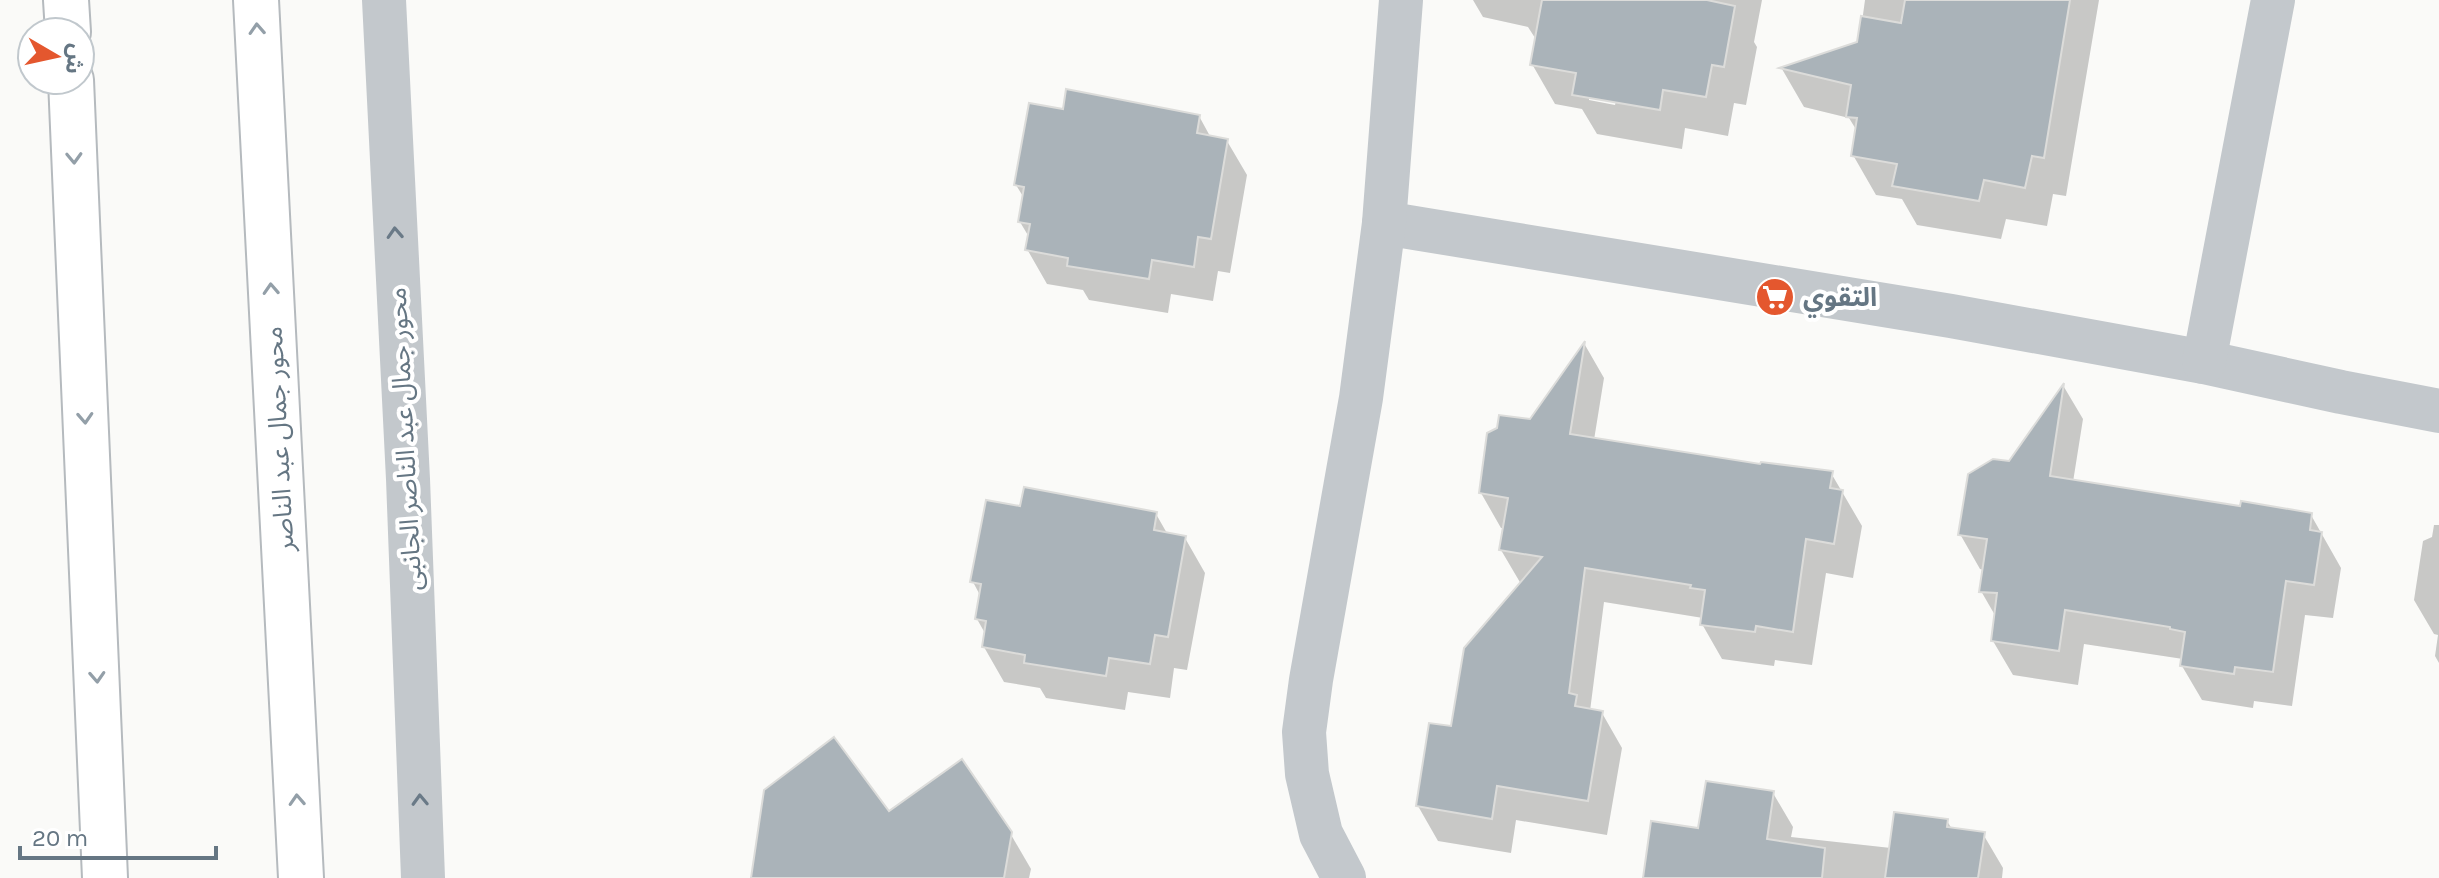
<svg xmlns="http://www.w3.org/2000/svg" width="2439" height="878" viewBox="0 0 2439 878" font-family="Karla,'Noto Sans Arabic',sans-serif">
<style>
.shadow{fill:#0003;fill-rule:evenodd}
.building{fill:#aab3b9;stroke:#dcdcda;stroke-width:2}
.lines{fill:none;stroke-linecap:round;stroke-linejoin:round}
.major-casing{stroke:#b5babe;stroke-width:48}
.minor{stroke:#c3c8cc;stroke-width:44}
.major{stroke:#fff;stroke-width:44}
.oneway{stroke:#939fa8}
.oneway2{stroke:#6a7a87}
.labels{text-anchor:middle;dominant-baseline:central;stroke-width:8;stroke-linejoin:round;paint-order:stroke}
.poi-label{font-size:26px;font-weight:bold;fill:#657683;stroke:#fff;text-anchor:start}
.street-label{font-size:26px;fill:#657683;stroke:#fff}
</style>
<rect width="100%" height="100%" fill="#fafaf8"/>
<g class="shadow">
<path d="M1473,0H1762L1754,42L1757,47L1746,105L1734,103L1728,136L1685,128L1682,149L1597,134L1582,109L1555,104L1532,64L1537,41L1528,27L1483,17ZM1589,96L1616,101L1615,105L1589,100Z"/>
<polygon points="1865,0 2099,0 2066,196 2053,194 2047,226 2006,219 2001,239 1917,225 1902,199 1876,195 1853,155 1857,131 1849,118 1804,107 1782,69 1859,44"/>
<polygon points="1065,111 1199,116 1211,138 1227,141 1247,175 1230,273 1218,271 1213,301 1171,294 1168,313 1089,300 1083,290 1047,284 1027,249 1029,237 1020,222 1024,198 1016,185"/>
<polygon points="1585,345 1604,378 1594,440 1762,467 1831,473 1862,526 1853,578 1826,573 1812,665 1775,660 1774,666 1722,659 1702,624 1703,618 1604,602 1590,711 1602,713 1622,748 1607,835 1516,820 1511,853 1438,841 1418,806 1521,584 1501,550 1505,528 1501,528 1481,493"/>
<polygon points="2064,387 2083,419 2073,482 2242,508 2311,515 2341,568 2333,618 2305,615 2292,706 2254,701 2253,708 2202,700 2182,666 2183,659 2084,644 2078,685 2013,675 1993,641 1996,617 1981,591 1984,570 1980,569 1960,534"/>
<polygon points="1022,509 1156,514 1168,535 1185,538 1205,573 1187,670 1174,668 1170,698 1128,692 1125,710 1046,698 1040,688 1004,682 984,647 986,635 977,619 981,597 973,582"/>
<polygon points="2434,525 2439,525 2439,663 2435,656 2438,635 2434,634 2414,600 2423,541 2432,537"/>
<polygon points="1773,793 1793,827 1791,837 1891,848 1947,821 1952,829 1983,834 2003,868 2002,878 1645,878 1700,831"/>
<polygon points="888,814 1010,833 1031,869 1029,878 756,878"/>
</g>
<g class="building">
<polygon points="1542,0 1707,0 1735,6 1724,67 1712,65 1706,97 1663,90 1660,110 1572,95 1576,73 1530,65"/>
<polygon points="1905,0 2070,0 2044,158 2032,156 2025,188 1984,180 1979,201 1892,186 1897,164 1851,156 1857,118 1846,117 1851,85 1779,68 1857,42 1861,16 1901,23"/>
<polygon points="1066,89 1200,115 1197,133 1228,139 1211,239 1198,237 1194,267 1152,260 1149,279 1067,266 1068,258 1025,250 1030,224 1018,222 1024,187 1014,185 1029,103 1063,109"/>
<polygon points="1585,341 1570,434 1760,464 1761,462 1833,471 1830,488 1843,490 1834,544 1806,539 1793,632 1756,626 1755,632 1700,625 1705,590 1690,588 1691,585 1585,568 1569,693 1577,695 1575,706 1603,711 1588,801 1497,786 1492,819 1416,806 1429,723 1451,726 1464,648 1542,557 1499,550 1508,498 1479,493 1487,433 1497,428 1499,415 1530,419"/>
<polygon points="2064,383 2050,476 2240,506 2241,501 2312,513 2310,530 2322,532 2314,585 2286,581 2273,672 2235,667 2234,674 2180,666 2185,632 2170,629 2170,627 2065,610 2059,651 1991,641 1997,593 1979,592 1987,539 1958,535 1968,474 1993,459 2009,461"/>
<polygon points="1024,487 1157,512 1154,530 1186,536 1168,637 1155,635 1150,664 1109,658 1106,676 1024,663 1025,655 982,647 986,621 975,619 981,584 970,582 986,500 1020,506"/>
<polygon points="834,737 889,811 962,759 1012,832 1004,878 751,878 764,790"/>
<polygon points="1706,781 1774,791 1767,839 1825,848 1822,878 1643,878 1651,821 1698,828"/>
<polygon points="1894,812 1948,819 1947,827 1985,832 1978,878 1885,878"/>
</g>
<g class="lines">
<defs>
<g id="major">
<polyline points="66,0 68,32"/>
<polyline points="256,0 301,878"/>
<polyline points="71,80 105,878"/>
</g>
</defs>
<use href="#major" class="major-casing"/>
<g class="minor">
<polyline points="384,0 408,479 423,878"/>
<polyline points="1384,223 1951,316 2204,362 2341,392 2439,411"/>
<polyline points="2204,362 2273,0"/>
<polyline points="1344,878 1321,834 1307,774 1304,732 1311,680 1361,398 1384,223 1401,0"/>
</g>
<use href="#major" class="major"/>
</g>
<defs><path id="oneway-chevron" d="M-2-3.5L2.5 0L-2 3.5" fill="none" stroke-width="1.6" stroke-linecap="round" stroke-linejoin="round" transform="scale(2)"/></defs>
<g class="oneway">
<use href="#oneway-chevron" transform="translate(257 29) rotate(-93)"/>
<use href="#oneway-chevron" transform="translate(74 158) rotate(88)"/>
<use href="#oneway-chevron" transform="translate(271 289) rotate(-93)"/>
<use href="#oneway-chevron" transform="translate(85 418) rotate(87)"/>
<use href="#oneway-chevron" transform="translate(97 677) rotate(87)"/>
<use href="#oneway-chevron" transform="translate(297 800) rotate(-93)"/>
</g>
<g class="oneway2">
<use href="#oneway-chevron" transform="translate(395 233) rotate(-93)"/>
<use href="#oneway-chevron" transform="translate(420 800) rotate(-92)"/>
</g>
<defs>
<symbol id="supermarket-disc" viewBox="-11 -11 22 22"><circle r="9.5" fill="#e4572e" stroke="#fff"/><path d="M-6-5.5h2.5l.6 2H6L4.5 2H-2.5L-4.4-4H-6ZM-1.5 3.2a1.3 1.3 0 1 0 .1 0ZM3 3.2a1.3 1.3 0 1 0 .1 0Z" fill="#fff"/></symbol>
</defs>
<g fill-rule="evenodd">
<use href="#supermarket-disc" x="1753" y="275" width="44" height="44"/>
</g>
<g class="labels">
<g class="poi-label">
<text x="1803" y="297">التقوي</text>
</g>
<g class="street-label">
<text transform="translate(279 439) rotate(-93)">محور جمال عبد الناصر</text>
<text transform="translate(405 439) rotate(-93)">محور جمال عبد الناصر الجانبى</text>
</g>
</g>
<g transform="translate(56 56) rotate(99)"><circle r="38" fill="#ffffff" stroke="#c1c8cd" stroke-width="2"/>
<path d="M0-6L14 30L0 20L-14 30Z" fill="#e4572e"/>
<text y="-12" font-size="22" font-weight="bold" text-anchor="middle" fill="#657683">ش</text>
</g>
<path d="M20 846v12h196v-12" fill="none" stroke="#657683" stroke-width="4"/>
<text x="32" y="846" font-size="24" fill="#657683" stroke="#ffffff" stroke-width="6" paint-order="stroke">20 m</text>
</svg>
